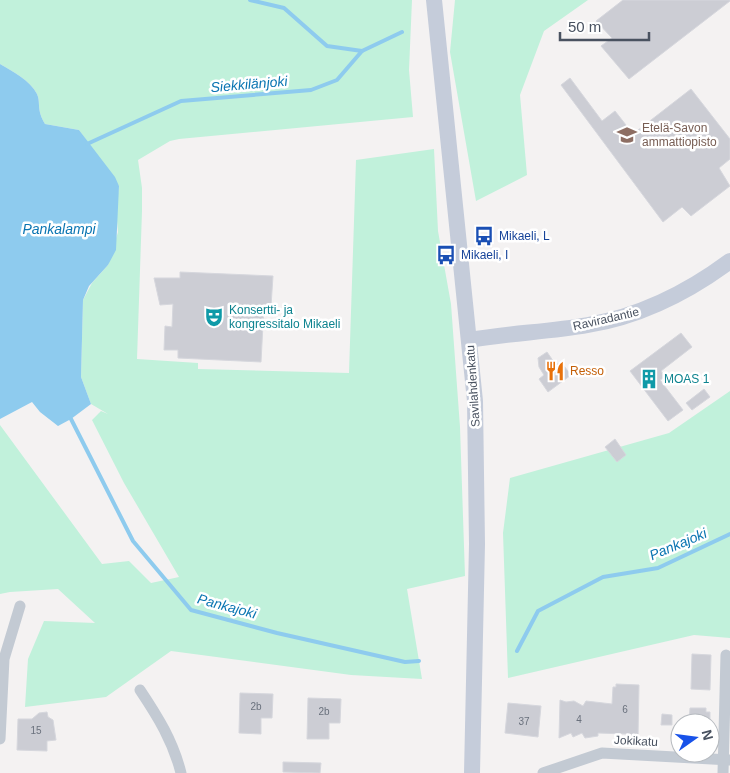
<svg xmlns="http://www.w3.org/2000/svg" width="730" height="773" viewBox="0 0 730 773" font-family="Helvetica,sans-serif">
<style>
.green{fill:#c1f1db}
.water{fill:#8ecbee}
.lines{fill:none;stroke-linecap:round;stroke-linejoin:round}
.stream{stroke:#8ecbee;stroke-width:4}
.building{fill:#cccdd4;stroke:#d6d7dd}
.street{stroke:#c3cad3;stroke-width:11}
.secondary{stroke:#c5ccda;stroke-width:16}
.labels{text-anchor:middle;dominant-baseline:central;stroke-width:5;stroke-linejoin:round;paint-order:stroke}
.number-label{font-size:10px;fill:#6a717d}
.education-label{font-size:12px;fill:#785e54;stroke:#fff;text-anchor:start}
.transit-label{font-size:12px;fill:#164399;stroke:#fff;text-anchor:start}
.culture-label{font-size:12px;fill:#0d838f;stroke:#fff;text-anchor:start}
.street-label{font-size:12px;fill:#495260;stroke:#fff}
.food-label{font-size:12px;fill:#c56008;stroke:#fff;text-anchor:start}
.water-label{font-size:14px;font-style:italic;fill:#0a75b2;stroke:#fff}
</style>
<rect width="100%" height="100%" fill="#f4f2f2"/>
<g class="green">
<path d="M0,0H412L409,70L413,117L179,139L170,141L138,160L142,188V211L137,359L198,363V369L349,373L356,160L434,149L438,231L451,304L460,427L465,576L407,589L422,679L351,675L171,651L106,697L25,707L28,659L44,621L95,623L58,589L10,592L0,594V425L102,564L129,561L151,583L179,577L124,483L92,420L101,411L108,414L91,404L81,377L83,300L92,283L108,265L118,232L116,209L119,186L79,130L45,124C36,109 41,103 37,94C30,80 12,71 0,64Z"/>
<polygon points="455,0 588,0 544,31 520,95 527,175 476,201 450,52"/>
<polygon points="730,391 730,638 694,635 508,678 503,533 510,478 669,433"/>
</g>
<path class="water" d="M0,64C12,71 30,80 37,94C41,103 36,109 45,124L79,130L115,177L119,186L116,250L108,265L89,286L83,300L81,377L91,404L71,419L58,426L40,412L32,402L0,419Z"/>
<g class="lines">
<g class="stream">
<polyline points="250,0 284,8 327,46 362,51"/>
<polyline points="87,144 181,101 311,90 337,80 362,51 402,32"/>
<polyline points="71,419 133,541 191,610 277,633 405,662 419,661"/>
<polyline points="517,651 538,611 603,577 658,568 730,534"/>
</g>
</g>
<g class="building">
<polygon points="623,0 730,0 730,1 629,79 601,46 612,38 596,21"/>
<polygon points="570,78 602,121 615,111 633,134 691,89 730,139 730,159 719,168 730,186 691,216 682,207 663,222 561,85"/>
<polygon points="180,272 273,276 271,306 264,305 261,362 178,358 178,350 164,350 165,326 172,327 173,304 160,305 154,278 180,278"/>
<polygon points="681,333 692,347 661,371 665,377 660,380 683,410 668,421 630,371"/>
<polygon points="547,352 556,365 561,362 571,375 548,392 539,379 544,375 539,367 538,358"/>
<polygon points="704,389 710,397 692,410 686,403"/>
<polygon points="615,439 626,455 617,462 605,447"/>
<polygon points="692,654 711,655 710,690 691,689"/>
<polygon points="616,684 639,685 638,737 626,737 626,734 598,733 598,736 585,738 582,733 573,737 571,733 559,738 560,700 566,702 574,701 583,706 586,701 612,704 613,687 616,687"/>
<polygon points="240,693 273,694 272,718 261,718 261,734 239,733"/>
<polygon points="308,698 341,699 340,723 329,723 329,739 307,739"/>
<polygon points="508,703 541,706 538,737 505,733"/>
<polygon points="690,708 706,708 706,712 710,712 710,723 689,723"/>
<polygon points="47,712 48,717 53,720 56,740 47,741 47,751 17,750 18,719 32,719 39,713"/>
<polygon points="662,714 672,715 672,725 661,725"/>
<polygon points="283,762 321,763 320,773 283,772"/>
</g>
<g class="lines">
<g class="street">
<path d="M140,690C158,717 173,741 181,773"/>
<polyline points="0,739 4,659 20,606"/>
<polyline points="543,773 602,753 730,760"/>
<polyline points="723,773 726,655"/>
</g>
<g class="secondary">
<polyline points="434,0 475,401 477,544 472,773"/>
<path d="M470,340C509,333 549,332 588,325C641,316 687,293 730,261"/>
</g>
</g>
<defs>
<symbol id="school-bare" viewBox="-9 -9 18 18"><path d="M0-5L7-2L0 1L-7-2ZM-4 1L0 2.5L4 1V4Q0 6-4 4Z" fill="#8d6e63" stroke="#fff" stroke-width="2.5" paint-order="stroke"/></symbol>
<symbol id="bus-bare" viewBox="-9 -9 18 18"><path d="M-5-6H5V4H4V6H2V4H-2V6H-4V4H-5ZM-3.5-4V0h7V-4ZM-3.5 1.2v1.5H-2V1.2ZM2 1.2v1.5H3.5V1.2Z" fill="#1a4fb4" stroke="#fff" stroke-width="2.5" paint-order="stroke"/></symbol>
<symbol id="theatre-bare" viewBox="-9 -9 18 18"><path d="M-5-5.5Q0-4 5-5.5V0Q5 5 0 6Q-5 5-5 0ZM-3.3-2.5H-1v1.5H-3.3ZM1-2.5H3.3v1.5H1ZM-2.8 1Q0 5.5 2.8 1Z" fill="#0f9aa8" stroke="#fff" stroke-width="2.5" paint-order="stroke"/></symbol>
<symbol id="restaurant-bare" viewBox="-9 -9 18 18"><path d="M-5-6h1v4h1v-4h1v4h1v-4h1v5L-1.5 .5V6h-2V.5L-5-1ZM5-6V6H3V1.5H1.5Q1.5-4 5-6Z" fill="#e8710a" stroke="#fff" stroke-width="2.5" paint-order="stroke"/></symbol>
<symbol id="building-bare" viewBox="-9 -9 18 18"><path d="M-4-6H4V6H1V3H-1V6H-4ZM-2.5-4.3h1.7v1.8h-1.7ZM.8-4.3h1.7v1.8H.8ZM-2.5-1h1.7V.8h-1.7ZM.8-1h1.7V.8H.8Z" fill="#0f9aa8" stroke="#fff" stroke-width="2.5" paint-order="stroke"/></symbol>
</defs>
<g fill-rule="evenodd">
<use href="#school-bare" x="613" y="121" width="28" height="28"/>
<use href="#bus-bare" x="470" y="222" width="28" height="28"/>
<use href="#bus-bare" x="432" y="241" width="28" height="28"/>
<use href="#theatre-bare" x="200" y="303" width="28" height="28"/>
<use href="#restaurant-bare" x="541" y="357" width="28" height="28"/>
<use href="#building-bare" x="635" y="365" width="28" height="28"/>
</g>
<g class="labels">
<g class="number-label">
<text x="256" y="706">2b</text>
<text x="625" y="709">6</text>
<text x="324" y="711">2b</text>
<text x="579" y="719">4</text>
<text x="524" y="721">37</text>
<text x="36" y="730">15</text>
</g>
<g class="education-label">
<text x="642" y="128">Etelä-Savon<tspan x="642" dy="14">ammattiopisto</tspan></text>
</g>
<g class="transit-label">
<text x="499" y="236">Mikaeli, L</text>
<text x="461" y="255">Mikaeli, I</text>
</g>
<g class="culture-label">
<text x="229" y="310">Konsertti- ja<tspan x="229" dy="14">kongressitalo Mikaeli</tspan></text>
<text x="664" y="379">MOAS 1</text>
</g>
<g class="street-label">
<text transform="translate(606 319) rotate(-13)">Raviradantie</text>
<text transform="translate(473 386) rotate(-94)">Savilahdenkatu</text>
<text transform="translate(636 741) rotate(3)">Jokikatu</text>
</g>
<g class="food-label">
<text x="570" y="371">Resso</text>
</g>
<g class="water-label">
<text transform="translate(249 84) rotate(-5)">Siekkilänjoki</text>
<text x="59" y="229">Pankalampi</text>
<text transform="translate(678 544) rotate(-23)">Pankajoki</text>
<text transform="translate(227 606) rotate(15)">Pankajoki</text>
</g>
</g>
<g transform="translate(695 738) rotate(76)"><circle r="24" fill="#ffffff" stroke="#b6babf"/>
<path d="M0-4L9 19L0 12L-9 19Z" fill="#1852e9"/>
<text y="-8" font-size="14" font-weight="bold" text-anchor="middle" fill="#495260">N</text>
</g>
<path d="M560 32v8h89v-8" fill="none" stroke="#495260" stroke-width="2.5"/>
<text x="568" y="32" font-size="15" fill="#495260" stroke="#ffffff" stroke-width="4" paint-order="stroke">50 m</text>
</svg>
